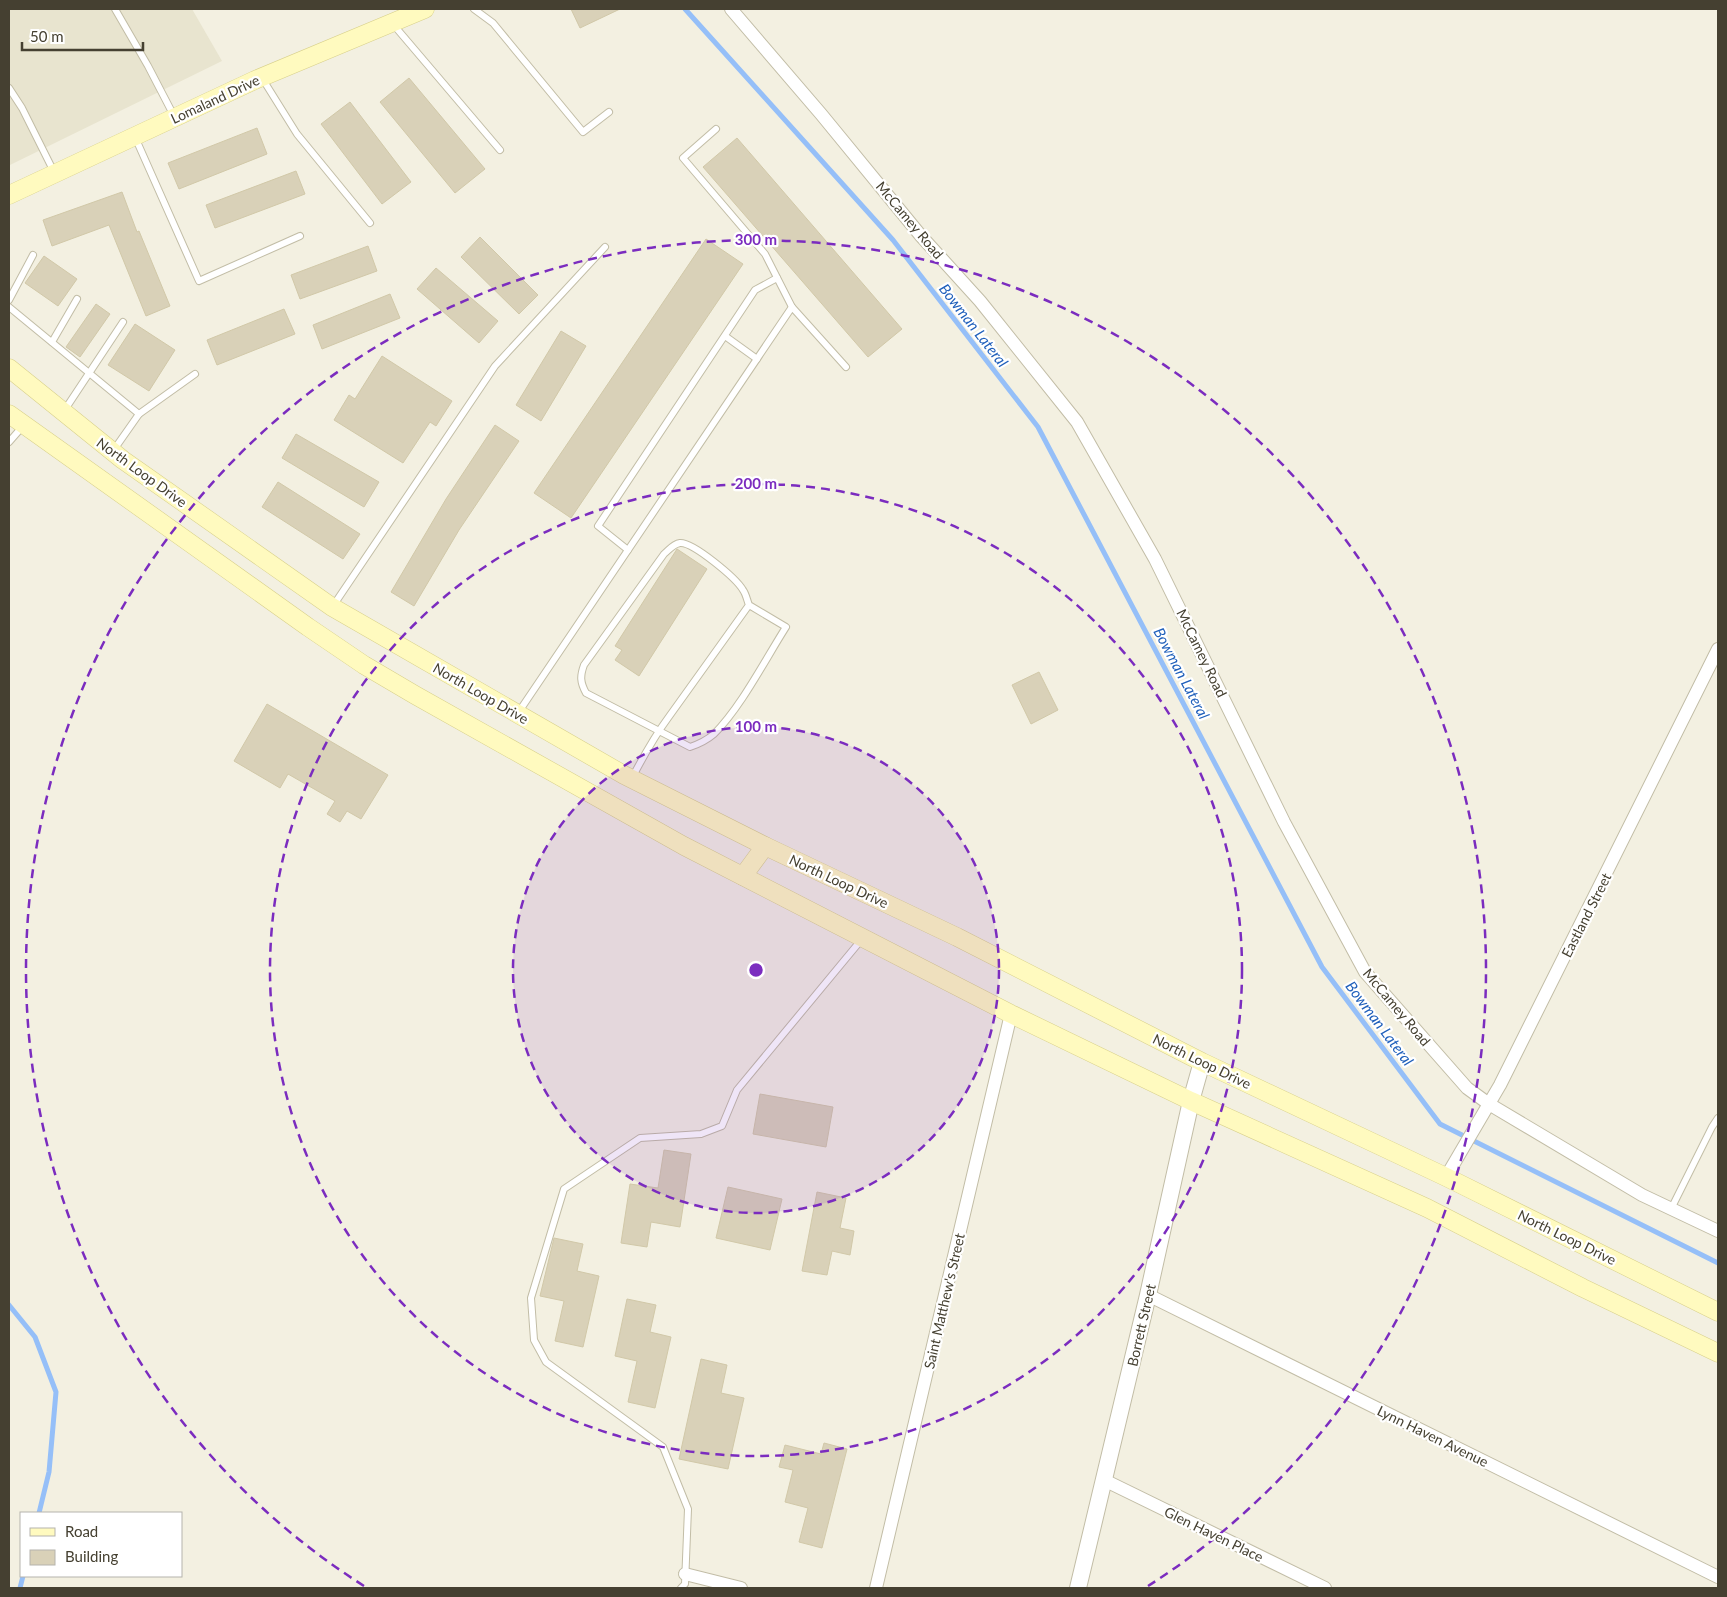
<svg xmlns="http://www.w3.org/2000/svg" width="1727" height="1597" viewBox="0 0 1727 1597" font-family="Lato,sans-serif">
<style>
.residential{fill:#e8e4cf}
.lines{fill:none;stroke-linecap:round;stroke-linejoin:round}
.stream{stroke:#95bff8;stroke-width:5}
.building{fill:#d9d1b8;stroke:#d1c8a8}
.service-casing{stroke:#c2bda6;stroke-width:8}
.minor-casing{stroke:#c2bda6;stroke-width:14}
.tertiary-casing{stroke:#c2bda6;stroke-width:18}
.secondary-casing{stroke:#d8d08b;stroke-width:19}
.service{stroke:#fff;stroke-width:6}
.minor{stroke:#fff;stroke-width:12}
.tertiary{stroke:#fff;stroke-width:16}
.secondary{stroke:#fffabf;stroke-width:18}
.ring{fill:none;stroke:#7b2cbf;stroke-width:2.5;stroke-dasharray:9 6}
.labels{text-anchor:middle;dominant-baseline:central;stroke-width:4.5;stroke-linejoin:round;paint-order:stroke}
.street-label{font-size:14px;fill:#454031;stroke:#fff}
.water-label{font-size:15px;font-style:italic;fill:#2060bb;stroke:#fff}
.centre{fill:#7b2cbf;stroke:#fff;stroke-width:2.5}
.ring-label{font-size:15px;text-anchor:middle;font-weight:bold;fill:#7b2cbf;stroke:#fff;stroke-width:4.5;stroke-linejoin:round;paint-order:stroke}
</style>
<rect width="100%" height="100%" fill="#f3f0e1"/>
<polygon class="residential" points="9,9 192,9 222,61 10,165"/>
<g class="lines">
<g class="stream">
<polyline points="685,9 893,240 1038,427 1322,967 1440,1124 1718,1263"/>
<polyline points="9,1305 35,1337 56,1392 49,1472 39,1513"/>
<polyline points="20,1588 23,1576"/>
</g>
</g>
<g class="building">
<polygon points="571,9 620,9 580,28"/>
<polygon points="409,78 485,169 455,193 380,102"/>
<polygon points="350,102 411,182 382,204 321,124"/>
<polygon points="257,128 267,154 179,189 168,163"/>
<polygon points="737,138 902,329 868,357 703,167"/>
<polygon points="296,171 305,194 215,228 206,205"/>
<polygon points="122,192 137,232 139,231 170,306 146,316 109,225 52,246 43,220"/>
<polygon points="480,237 538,295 519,314 461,257"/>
<polygon points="706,239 743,264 571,518 534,493"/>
<polygon points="368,246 377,271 300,299 291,275"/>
<polygon points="44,256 77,279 58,306 25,283"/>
<polygon points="436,268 498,321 479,343 417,289"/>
<polygon points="390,294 400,318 322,349 313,325"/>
<polygon points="96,304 110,314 80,357 66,347"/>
<polygon points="284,309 295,334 217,365 207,340"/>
<polygon points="135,324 175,350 149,391 108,365"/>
<polygon points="561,331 586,346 541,421 516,405"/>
<polygon points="382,356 452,401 436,426 430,422 403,463 334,420 349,395 355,399"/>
<polygon points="495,425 519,441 459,530 414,606 391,592 446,499"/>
<polygon points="296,434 379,482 364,507 282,458"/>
<polygon points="278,482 360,534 343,559 262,507"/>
<polygon points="677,549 707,569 639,676 615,660 622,650 615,646"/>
<polygon points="1039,672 1058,710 1031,724 1012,685"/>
<polygon points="267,704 388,775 361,819 347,811 340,822 327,814 335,801 288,774 280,788 234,761"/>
<polygon points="760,1094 833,1107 826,1147 753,1134"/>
<polygon points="664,1150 691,1154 680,1227 651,1222 647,1247 621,1243 630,1184 658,1188"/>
<polygon points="728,1187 782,1199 770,1250 716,1238"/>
<polygon points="817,1192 846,1198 840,1228 854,1231 850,1255 832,1251 827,1275 802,1271"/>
<polygon points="554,1238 583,1244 577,1271 599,1276 583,1347 555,1341 564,1301 540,1296"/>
<polygon points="627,1299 656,1305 650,1332 671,1337 655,1408 628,1402 637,1361 615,1356"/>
<polygon points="701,1359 727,1365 721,1393 744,1398 728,1469 679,1459"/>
<polygon points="824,1443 847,1449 822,1548 799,1542 808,1508 785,1502 793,1470 779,1467 785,1445 821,1454"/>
</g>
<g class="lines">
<defs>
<g id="service">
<polyline points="115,9 148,66 174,116"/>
<polyline points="474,9 493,23 583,132 609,112"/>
<polyline points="392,23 500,150"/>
<polyline points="262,78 297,134 370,223"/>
<polyline points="9,88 22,108 54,172"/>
<polyline points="716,129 683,158 765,254 792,307"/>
<polyline points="135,137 199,281 300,236"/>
<polyline points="9,300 33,255"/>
<polyline points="9,307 139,414 113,451"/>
<polyline points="725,336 757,359"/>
<polyline points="52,342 77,299"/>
<polyline points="64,411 123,322"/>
<polyline points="139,414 195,374"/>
<polyline points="9,442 23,426"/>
<polyline points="628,550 598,526 755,290 777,278"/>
<polyline points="333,606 495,366 605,247"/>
<polyline points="518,713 792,307 846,367"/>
<path d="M632,778C643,757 654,737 668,718L749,605C747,600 746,594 743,590C736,578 693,542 680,543C673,544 669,550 664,554L584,665C580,676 580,682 586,693L690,747C699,744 707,740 714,734C741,707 765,660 786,627L749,605"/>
<polyline points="1671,1209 1712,1127 1718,1118"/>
<polyline points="681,1588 685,1584 688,1509 663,1447 546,1362 534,1340 531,1298 564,1189 640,1138 701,1134 722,1126 737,1090 862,939"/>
</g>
<g id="minor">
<polyline points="731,9 821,114 921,236 980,301 1077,422 1155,559 1284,822 1365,972 1467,1088 1489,1104 1642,1195 1718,1231"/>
<polyline points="1446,1177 1500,1085 1718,649"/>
<polyline points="1148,1295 1718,1577"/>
<polyline points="1104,1480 1325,1588"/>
<polyline points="685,1574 741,1588"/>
<polyline points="876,1588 1011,1014"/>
</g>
<polyline id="tertiary" points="1078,1588 1148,1295 1191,1101 1202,1062"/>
<g id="secondary">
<polyline points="9,195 255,80 425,9"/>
<polyline points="9,368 123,460 332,607 624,775 765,846 957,937 1202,1062 1446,1177 1718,1312"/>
<polyline points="9,414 308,627 364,665 415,695 684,846 1011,1014 1191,1101 1427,1208 1583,1288 1718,1353"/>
<polyline points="743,876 765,846"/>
</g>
</defs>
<use href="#service" class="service-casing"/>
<use href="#minor" class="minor-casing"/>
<use href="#tertiary" class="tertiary-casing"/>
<use href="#secondary" class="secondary-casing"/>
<use href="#service" class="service"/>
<use href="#minor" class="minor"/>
<use href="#tertiary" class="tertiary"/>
<use href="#secondary" class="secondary"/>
</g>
<circle cx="756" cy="970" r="243" fill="#7b2cbf" fill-opacity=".12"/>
<g class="ring">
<circle cx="756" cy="970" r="243"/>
<circle cx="756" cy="970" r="486"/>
<path d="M364 1586A730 730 0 1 1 1148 1586"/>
</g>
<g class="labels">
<g class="street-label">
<text transform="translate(215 99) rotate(-25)">Lomaland Drive</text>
<text transform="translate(910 220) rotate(50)">McCamey Road</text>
<text transform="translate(142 472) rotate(36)">North Loop Drive</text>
<text transform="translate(1202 653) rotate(64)">McCamey Road</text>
<text transform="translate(481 693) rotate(30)">North Loop Drive</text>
<text transform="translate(839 881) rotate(25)">North Loop Drive</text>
<text transform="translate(1586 915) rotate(-63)">Eastland Street</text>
<text transform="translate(1397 1007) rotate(50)">McCamey Road</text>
<text transform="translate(1202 1061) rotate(26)">North Loop Drive</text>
<text transform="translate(1567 1237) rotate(26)">North Loop Drive</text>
<text transform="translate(944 1301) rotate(-77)">Saint Matthew's Street</text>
<text transform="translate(1141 1325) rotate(-77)">Borrett Street</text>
<text transform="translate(1433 1436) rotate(26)">Lynn Haven Avenue</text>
<text transform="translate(1214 1534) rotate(26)">Glen Haven Place</text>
</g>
<g class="water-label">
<text transform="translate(974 325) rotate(52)">Bowman Lateral</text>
<text transform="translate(1182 673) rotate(62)">Bowman Lateral</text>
<text transform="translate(1380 1023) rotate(53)">Bowman Lateral</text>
</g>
</g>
<circle cx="756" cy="970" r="8" class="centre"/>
<g class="ring-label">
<text x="756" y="245">300 m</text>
<text x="756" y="489">200 m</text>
<text x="756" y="732">100 m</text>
</g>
<rect width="1727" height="1597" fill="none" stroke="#454031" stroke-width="20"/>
<rect x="20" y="1512" width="162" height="65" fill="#ffffff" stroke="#b5b3ad"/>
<rect x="30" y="1528" width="25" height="8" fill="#fffabf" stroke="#b5b3ad"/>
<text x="65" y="1537" font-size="15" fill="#454031">Road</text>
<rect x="30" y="1550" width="25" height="15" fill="#d9d1b8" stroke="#b5b3ad"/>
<text x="65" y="1562" font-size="15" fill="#454031">Building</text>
<path d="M22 42v8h121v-8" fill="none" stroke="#454031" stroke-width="2.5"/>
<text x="30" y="42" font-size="15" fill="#454031" stroke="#ffffff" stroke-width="4" paint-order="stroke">50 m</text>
</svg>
